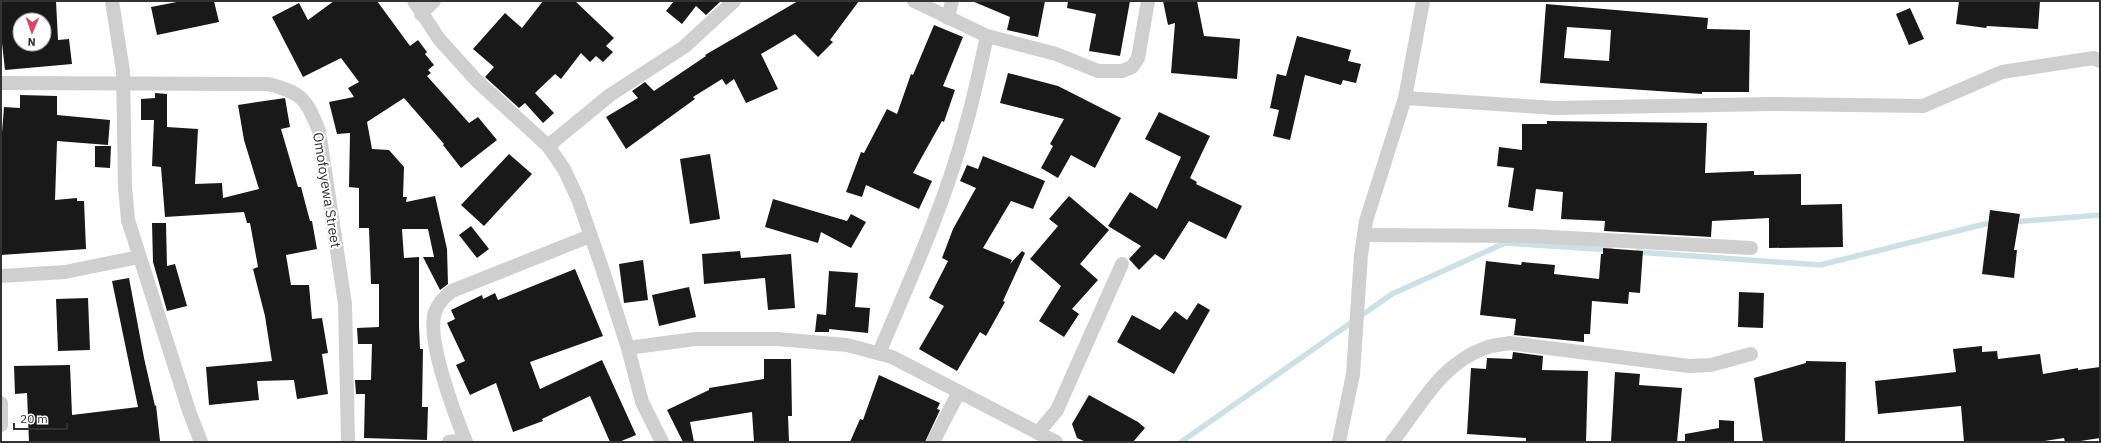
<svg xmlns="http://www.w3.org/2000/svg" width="2101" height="443" viewBox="0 0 2101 443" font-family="'IBM Plex Sans',sans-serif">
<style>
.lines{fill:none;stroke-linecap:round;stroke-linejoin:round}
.stream{stroke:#cbe0e7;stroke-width:5.5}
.building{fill:#191919;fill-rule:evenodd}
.street{stroke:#cfcfcf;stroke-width:14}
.labels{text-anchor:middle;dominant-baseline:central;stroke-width:4;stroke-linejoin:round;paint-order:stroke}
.street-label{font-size:14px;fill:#323232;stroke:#fff}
</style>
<rect width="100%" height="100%" fill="#fff"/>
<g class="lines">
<g class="stream">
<polyline points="2012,222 2100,215"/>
<polyline points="1637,252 1820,265 1985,224 1995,223"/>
<polyline points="1181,442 1392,294 1505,243 1611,250"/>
</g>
</g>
<g class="building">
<path d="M1,1H56L58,40L69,39L72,64L5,70L1,34ZM20,20H44V44H20Z"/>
<polygon points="182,1 214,1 219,22 157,35 151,7"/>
<polygon points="334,1 377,1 410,46 418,40 427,52 425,54 434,65 428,70 431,73 427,76 469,123 478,117 497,140 461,168 443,145 444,144 404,98 367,122 372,149 389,150 404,167 403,197 407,197 406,202 435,196 447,249 448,284 440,290 423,257 434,257 428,229 402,229 404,258 419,257 419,326 420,349 423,349 422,407 428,407 427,440 364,438 365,394 356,394 355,380 371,380 372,344 358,344 357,328 379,327 379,284 371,284 369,228 359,228 359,188 349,187 350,133 337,134 329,102 354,97 348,88 359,82 341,58 303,77 272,17 299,3 308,20"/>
<polygon points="543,1 575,1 614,38 606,46 613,52 603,62 596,56 590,62 581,53 561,79 555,74 535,93 554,113 543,123 525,103 519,108 485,77 494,67 473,49 505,13 522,28"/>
<polygon points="674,1 721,1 706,15 696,6 682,24 666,11"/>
<polygon points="798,1 859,1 830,40 833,42 818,57 795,34 761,54 778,89 746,103 734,79 726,85 722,79 693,97 695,99 626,149 606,117 638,98 632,91 645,82 654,91 706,56 705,55"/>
<polygon points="972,1 1045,1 1038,37 1007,30 1010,17"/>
<polygon points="1068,1 1130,1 1120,56 1089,51 1096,14 1067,8"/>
<polygon points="1163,1 1197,1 1204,36 1240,39 1237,79 1171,73 1175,23 1168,25"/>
<polygon points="1959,1 2040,1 2038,29 1987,26 1986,28 1956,24"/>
<path d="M1546,4L1708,18L1707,29L1750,30L1749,92H1702V94L1540,83ZM1567,27L1611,30L1609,61L1564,58Z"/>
<polygon points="1910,8 1924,39 1909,45 1896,14"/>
<polygon points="934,25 963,37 943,86 955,90 944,122 942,121 913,173 932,181 919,209 866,185 862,197 846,192 861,152 864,153 887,109 897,114 911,74 913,75"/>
<polygon points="1297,36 1351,50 1348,61 1361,64 1356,83 1343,80 1341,85 1305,75 1290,140 1273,136 1279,110 1270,108 1277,74 1286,76"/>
<polygon points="1008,73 1058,86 1121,118 1095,168 1071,155 1058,178 1041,168 1053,146 1050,144 1064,119 1000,103"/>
<polygon points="155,93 167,94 167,127 198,129 195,184 222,183 223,198 259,189 244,140 238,105 285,98 290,127 281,129 298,187 301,187 310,221 312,221 317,249 286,255 291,285 309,285 312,319 322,318 328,353 322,354 328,394 297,399 294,380 257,381 259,400 209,405 206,367 272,361 265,316 253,269 258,267 250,223 247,223 244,212 165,217 161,167 152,166 154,120 141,120 141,99 155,98"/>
<polygon points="20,95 57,96 57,115 110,120 108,145 57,141 55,200 77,198 77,201 84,201 86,249 1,255 1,145 4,107 20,108"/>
<polygon points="1159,112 1210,136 1190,178 1197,182 1196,184 1242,206 1226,239 1189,221 1164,260 1155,254 1139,270 1129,259 1141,246 1108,226 1130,192 1157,209 1181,157 1145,139"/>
<polygon points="1547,121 1707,123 1705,173 1754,171 1754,175 1801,174 1801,205 1842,204 1843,247 1769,248 1769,218 1712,221 1711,237 1604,231 1605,221 1561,219 1563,192 1536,189 1533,211 1508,207 1514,168 1497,166 1499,147 1522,150 1522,124 1547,124"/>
<polygon points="95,146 111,146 110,168 95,167"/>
<polygon points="509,154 532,174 484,226 461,205"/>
<polygon points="710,154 720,219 690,224 680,159"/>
<polygon points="983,156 1045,181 1033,209 1011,201 983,248 1012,260 1010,264 1022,251 1025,253 1003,301 1005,302 986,336 980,332 957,371 919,349 944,306 929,298 948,261 942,258 953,229 976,188 960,181 967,165 978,169"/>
<polygon points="1069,196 1109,230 1080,264 1098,280 1072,309 1079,314 1064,337 1039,321 1061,286 1030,259 1058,226 1049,219"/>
<polygon points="773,199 847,221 851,214 866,222 851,248 821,232 818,243 765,227"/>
<polygon points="1990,210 2020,214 2014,250 2017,250 2014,278 1982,274"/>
<polygon points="152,223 166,223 167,266 175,264 187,306 167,311 153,262"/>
<polygon points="471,226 489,249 477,258 459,235"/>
<polygon points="1603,248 1643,251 1640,293 1629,292 1628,304 1592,301 1590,334 1584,334 1584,342 1514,335 1516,319 1480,315 1486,261 1521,265 1522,262 1555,265 1554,274 1599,279 1601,254 1603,254"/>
<polygon points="740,251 741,258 791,254 795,308 768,310 765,278 704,284 702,254"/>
<polygon points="643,260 648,300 624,303 619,264"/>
<polygon points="575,269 603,336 530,362 540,389 602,360 636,435 619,442 610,442 590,396 542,419 543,421 513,432 496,383 470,395 456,365 465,361 447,323 455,319 451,310 482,295 483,299 495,293 498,300"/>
<polygon points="829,271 858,273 855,307 870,308 868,333 829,329 829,332 815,332 817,314 826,315"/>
<polygon points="129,278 144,358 155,406 156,405 160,441 29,442 27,393 15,394 14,366 70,365 72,415 138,407 112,281"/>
<polygon points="689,287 696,317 659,326 652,295"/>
<polygon points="1739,292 1764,293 1763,328 1738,327"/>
<polygon points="88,298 90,350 58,351 56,299"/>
<polygon points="1198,303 1210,310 1174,374 1117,342 1132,315 1160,330 1175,311 1187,320"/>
<polygon points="1982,346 1982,352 1997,351 1998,359 2040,354 2043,374 2078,368 2078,370 2100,367 2100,438 2074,442 2065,442 2064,438 2038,442 1964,442 1961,406 1878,414 1875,381 1956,372 1953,349"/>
<polygon points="1513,352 1543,356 1542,370 1588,371 1586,442 1526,442 1526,438 1467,434 1471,368 1486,369 1487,358 1512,359"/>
<polygon points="764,359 791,359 792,416 788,416 789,441 754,442 752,412 690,422 694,442 683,442 667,410 709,390 709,388 764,379"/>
<polygon points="1806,361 1846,362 1845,442 1763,442 1754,378 1806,363"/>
<polygon points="1615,372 1640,374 1639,385 1682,388 1677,442 1611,442"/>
<polygon points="879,375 940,403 937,409 940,410 925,442 850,442 860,419 863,420"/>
<polygon points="1089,395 1138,422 1145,428 1133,442 1086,442 1077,438 1072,424"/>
<polygon points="1719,420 1734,421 1734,442 1685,442 1685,434 1719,428"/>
</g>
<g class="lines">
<g class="street">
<polyline points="112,1 123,71 125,187 128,220 189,411 201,442"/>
<polyline points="414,1 439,39 477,81 548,146 564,169 578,199 601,265 628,348 642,402 662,442"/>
<polyline points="914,1 987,36 1056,54 1098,71 1122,71 1132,67 1138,58 1148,1"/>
<polyline points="421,14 434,1"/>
<polyline points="948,18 952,1"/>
<path d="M1,83L268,84C302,93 306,98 319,131L345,304L348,442"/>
<polyline points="1405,98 1555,108 1771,104 1923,106 2002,72 2094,58 2100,61"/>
<polyline points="548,146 610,95 684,47 734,1"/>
<polyline points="1364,235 1533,236 1751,248"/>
<polyline points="1,276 65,272 139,257"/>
<polyline points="628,348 695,339 777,339 847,345 892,357 1056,442"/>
<path d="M879,353C910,280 944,206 965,128C974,98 980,67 987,36"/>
<polyline points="1,403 1,425"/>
<polyline points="1038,433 1057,410 1122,264"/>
<polyline points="449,442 465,440"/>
<path d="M466,442C455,415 426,339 435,312C438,303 444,297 452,291L590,236"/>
<polyline points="933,442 959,392"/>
<polyline points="1339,442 1353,374 1361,255 1366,221 1405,98 1423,1"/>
<path d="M1392,442C1421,406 1439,365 1485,348C1492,345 1501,345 1509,343L1689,366L1711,365L1751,354"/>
</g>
</g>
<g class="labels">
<g class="street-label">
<text transform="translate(327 190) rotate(81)">Omofoyewa Street</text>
</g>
</g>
<rect width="2101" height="443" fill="none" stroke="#323232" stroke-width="4"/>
<g transform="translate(32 32) rotate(182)"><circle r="19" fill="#ffffff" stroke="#adadad"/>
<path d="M0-3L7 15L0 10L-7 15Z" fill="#d94562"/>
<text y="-6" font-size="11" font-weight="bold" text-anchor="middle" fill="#323232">N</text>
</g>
<path d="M14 423v6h53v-6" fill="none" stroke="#323232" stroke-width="2"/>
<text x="20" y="423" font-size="12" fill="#323232" stroke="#ffffff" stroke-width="3" paint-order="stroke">20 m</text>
</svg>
